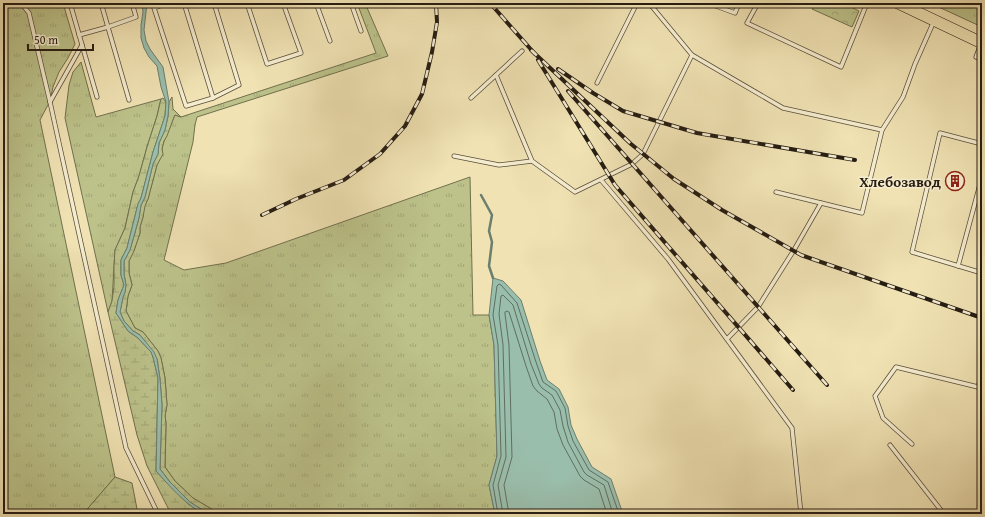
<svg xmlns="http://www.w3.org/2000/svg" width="985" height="517" viewBox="0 0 985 517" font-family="'Gentium Book Plus',serif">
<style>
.grass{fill:url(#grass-tufts);stroke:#71704e}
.forest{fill:url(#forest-crowns);stroke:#71704e}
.wetland{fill:url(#wetland-marsh);stroke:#71704e}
.water{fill:#9abeac;stroke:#6c7e6f}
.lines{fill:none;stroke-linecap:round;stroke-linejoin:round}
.shore{stroke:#606e60;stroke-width:1}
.stream{stroke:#6c7e6f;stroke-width:2.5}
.service-casing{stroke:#584e3b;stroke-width:5}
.primary-casing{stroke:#261d13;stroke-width:12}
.service{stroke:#f5ecce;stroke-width:3.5}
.primary{stroke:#f0e2b3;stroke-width:11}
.rail-casing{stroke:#261d13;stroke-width:4}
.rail{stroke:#f5ecce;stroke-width:2.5;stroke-dasharray:8;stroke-linecap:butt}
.labels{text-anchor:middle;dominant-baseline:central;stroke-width:3;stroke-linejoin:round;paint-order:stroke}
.poi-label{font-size:15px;font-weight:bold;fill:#261d13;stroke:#f5ecce;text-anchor:end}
</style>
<defs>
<pattern id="grass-tufts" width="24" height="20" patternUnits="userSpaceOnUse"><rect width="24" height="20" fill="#bcc28a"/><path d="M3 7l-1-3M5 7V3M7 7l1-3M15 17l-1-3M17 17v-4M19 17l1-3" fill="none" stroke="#a1a676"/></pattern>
<pattern id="forest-crowns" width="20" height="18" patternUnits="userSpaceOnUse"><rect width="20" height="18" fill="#bcc28a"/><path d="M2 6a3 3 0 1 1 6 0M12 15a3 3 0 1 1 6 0" fill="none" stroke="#a1a676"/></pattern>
<pattern id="wetland-marsh" width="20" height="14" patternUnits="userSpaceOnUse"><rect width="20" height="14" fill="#bcc28a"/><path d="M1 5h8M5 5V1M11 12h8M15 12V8" fill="none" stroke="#a1a676"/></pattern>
</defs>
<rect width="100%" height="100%" fill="#f0e2b3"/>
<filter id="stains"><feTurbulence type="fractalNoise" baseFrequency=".005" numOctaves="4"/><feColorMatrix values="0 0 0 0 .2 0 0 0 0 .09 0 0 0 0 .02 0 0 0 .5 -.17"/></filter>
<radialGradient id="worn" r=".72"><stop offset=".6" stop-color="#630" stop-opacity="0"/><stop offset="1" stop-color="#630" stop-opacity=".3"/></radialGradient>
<g class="grass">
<polygon points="11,3 63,3 75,44 68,58 59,72 53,87 50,101 40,120 115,477 83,514 3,514 3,9 12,6"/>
<polygon points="357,3 365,3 388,56 197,117 195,125 193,142 164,260 184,270 226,263 470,177 473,315 489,315 494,345 497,456 489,485 495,514 220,514 193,498 175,481 165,467 166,423 165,416 167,405 165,378 161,358 158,351 143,332 135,328 126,311 128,296 132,285 129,273 129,261 134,250 140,233 140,227 143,217 144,206 148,199 157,165 162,154 162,149 163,144 174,117 175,115 181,117 376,53"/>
<polygon points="930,3 982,3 982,27"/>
<polygon points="81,62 96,117 161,99 157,116 147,147 139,176 133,192 125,228 115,250 112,301 108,312 65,118 69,85 73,72"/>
</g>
<polygon class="forest" points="815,3 843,3 859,11 852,27 812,9"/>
<g class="wetland">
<polygon points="172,97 173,109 181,117 175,115 174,117 167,136 164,141 162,149 163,154 157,165 148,199 145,206 143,217 140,227 140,233 134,251 129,261 129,273 132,285 128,296 126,311 135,328 143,332 158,351 161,358 165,378 167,405 165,416 166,423 165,467 175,481 193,498 220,514 209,514 190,502 170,482 160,469 162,405 160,379 157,359 140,335 133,331 124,321 120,312 123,297 125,292 126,285 124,274 124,261 130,250 139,218 141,205 145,197 153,164 158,154 159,143 165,130 168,116 169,102"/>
<polygon points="163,98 166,102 165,116 153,152 141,198 138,204 127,248 121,260 121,275 124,285 118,300 116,313 128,331 138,338 151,352 153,357 158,378 156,471 188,504 204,514 171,514 147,466 137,435 108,312 112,301 114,286 114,266 115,250 125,228 133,192 139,176 147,147 157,116 161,99"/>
<polygon points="115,477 132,483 138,514 83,514"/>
</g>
<g class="water">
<path d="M142,3H147L144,30L146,41L150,49L163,67L169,102L168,116L165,130L159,143L158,154L153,164L145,197L141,205L139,218L130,250L124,261V274L126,285L125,292L123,297L120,312L124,321L133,331L140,335L154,352L157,359L160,379L162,405L160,469L170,482L190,502L209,514C193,514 167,483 156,471L158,378L153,357L151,352L138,338L128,331L116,313L118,300L124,285L121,275V260L127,248L138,204L141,198L153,152L165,116L166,102L161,87L157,66L149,57L144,48L141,38V25L143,12Z"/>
<polygon points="493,278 503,281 521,300 540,361 547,380 559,389 568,407 571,425 577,439 592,467 611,479 623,514 495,514 489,485 497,456 494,345 489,315"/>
</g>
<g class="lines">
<g class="shore">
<polyline points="498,514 493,485 501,456 498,345 493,315 497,286 499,284 501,285 517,303 536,362 543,382 556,391 565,408 568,426 573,441 589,470 608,482 619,514"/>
<polyline points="503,514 498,485 506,457 503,345 499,314 501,296 503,295 513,305 531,364 539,384 542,388 552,395 560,410 563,426 568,442 584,472 587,475 604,485 613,514"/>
<polyline points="509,514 504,485 512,457 509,345 505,314 505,312 507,311 509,312 526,366 533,386 537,391 547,399 554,412 557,429 563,445 580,476 584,480 599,489 607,514"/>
</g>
<polyline class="stream" points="481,195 492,215 489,231 492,242 489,266 493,278"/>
<defs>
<g id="service">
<polyline points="21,3 29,13 50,102 126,448 158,514"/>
<polyline points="70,3 97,97"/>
<polyline points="101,3 129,100"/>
<polyline points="168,3 154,8 186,106 213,98 239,85 214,3"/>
<polyline points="184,3 213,98"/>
<polyline points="247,3 267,64 301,53 283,3"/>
<polyline points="316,3 330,41"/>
<polyline points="351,3 361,31"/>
<polyline points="649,3 692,55"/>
<polyline points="708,3 735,13 739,3"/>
<polyline points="758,3 747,23 841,67 867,3"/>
<polyline points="79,35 108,27 136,17 132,3"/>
<polyline points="982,51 979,49 976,57 982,60"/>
<polyline points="496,75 532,161 575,192 632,164 643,154 692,55 783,108 882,130 903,97 915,64 934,21"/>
<polyline points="597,83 637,3"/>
<polyline points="471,98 522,51"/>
<polyline points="50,102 82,45"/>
<polyline points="982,144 940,133 912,252 982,273"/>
<polyline points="454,156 499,165 532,161"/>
<polyline points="601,180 668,259 792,428 801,514"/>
<polyline points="776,192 862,213 882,130"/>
<polyline points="958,266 982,177"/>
<polyline points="727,339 758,307 794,250 821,203"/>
<polyline points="982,375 978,387 982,389"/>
<polyline points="912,444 883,418 875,396 896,367 978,387"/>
<polyline points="890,445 944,514"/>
</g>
<polyline id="primary" points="898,3 982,43"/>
</defs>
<use href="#service" class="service-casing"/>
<use href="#primary" class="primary-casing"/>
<use href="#service" class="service"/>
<use href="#primary" class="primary"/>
<defs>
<g id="rail">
<polyline points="490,3 535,54"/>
<polyline points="531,50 631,144 674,179 722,210 801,255 982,318"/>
<polyline points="538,60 615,185 793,390"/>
<polyline points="558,69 593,93 623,111 697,133 855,160"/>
<polyline points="568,91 827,385"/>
<polyline points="262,215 296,199 344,180 380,154 405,126 422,94 432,52 437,22 436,3"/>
</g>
</defs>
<use href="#rail" class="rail-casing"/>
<use href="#rail" class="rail"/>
</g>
<defs>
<symbol id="building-ring" viewBox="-11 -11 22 22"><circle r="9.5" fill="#f5ecce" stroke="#8f2418" stroke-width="1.5"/><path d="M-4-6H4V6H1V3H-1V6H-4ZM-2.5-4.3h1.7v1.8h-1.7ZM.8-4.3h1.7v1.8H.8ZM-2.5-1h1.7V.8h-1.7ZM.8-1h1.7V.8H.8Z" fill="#8f2418"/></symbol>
</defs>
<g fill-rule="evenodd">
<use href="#building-ring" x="944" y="170" width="22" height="22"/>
</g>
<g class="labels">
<g class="poi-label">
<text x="941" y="181">Хлебозавод</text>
</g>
</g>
<rect width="985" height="517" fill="none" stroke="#f0e2b3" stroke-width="16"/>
<rect x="4" y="4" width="977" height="509" fill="none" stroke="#261d13" stroke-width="2"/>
<rect x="8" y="8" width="969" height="501" fill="none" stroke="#261d13"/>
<path d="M28 44v6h65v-6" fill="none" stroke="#261d13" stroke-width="2"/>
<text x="34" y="44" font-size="12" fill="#261d13" stroke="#f5ecce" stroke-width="3" paint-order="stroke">50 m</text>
<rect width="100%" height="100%" filter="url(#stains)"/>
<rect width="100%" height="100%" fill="url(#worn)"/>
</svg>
